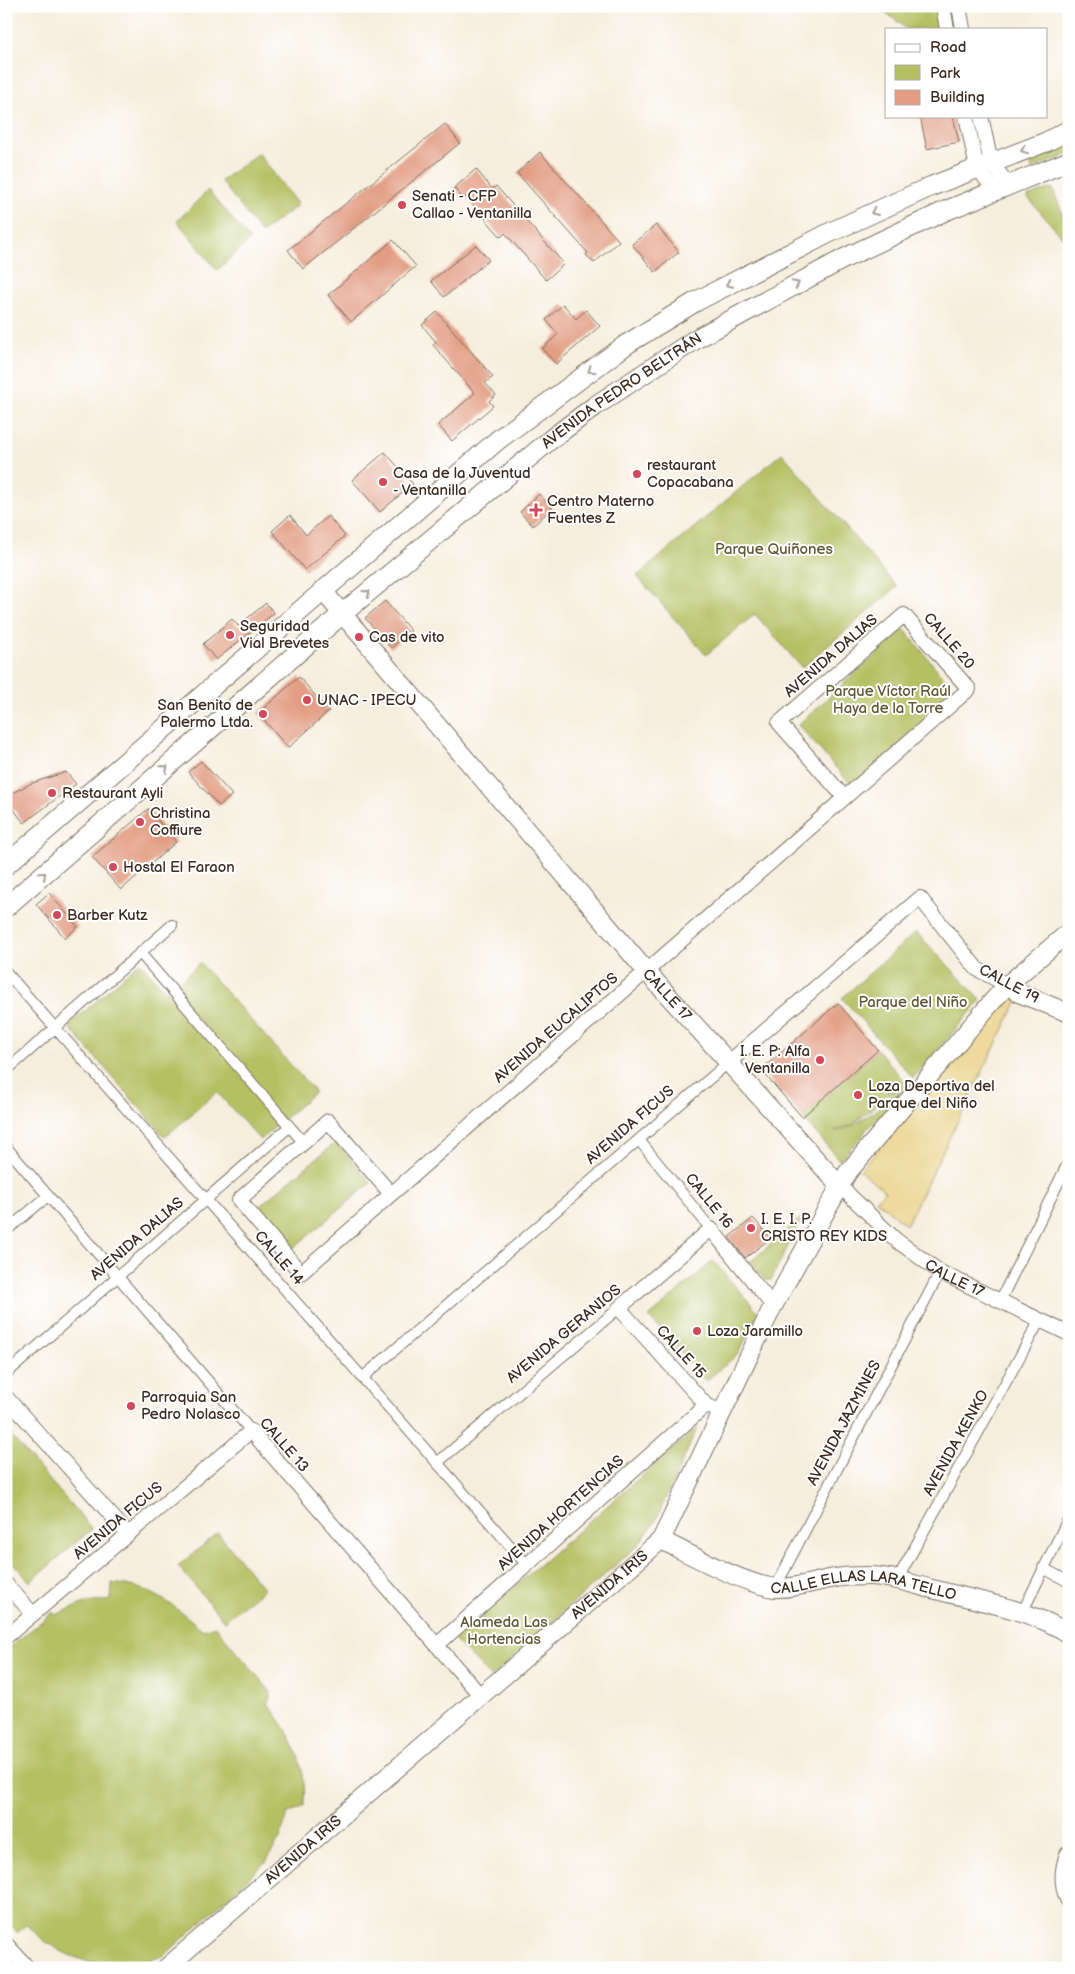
<svg xmlns="http://www.w3.org/2000/svg" width="1075" height="1974" viewBox="0 0 1075 1974" font-family="'Balsamiq Sans',sans-serif">
<style>
.green{fill:#b4c163;stroke:#787640;fill-rule:evenodd}
.sand{fill:#eeda9e;stroke:#94825e}
.building{fill:#e29d83}
.lines{fill:none;stroke-linecap:round;stroke-linejoin:round}
.pedestrian-casing{stroke:#7c6f61;stroke-width:12}
.minor-casing{stroke:#7c6f61;stroke-width:16}
.tertiary-casing{stroke:#7c6f61;stroke-width:20}
.secondary-casing{stroke:#7c6f61;stroke-width:21}
.pedestrian{stroke:#fff;stroke-width:10}
.minor{stroke:#fff;stroke-width:14}
.tertiary{stroke:#fff;stroke-width:18}
.secondary{stroke:#fff;stroke-width:19}
.oneway{stroke:#a79f9a}
.poi-dot{fill:#d1495b;stroke:#fff;stroke-width:2}
.labels{text-anchor:middle;dominant-baseline:central;stroke-width:4;stroke-linejoin:round;paint-order:stroke}
.poi-label{font-size:15px;fill:#3b2a1e;stroke:#fff;text-anchor:start}
.street-label{font-size:15px;fill:#3b2a1e;stroke:#fff}
.park-label{font-size:15px;fill:#5f5733;stroke:#fff}
</style>
<rect width="100%" height="100%" fill="#fff"/>
<filter id="ink" filterUnits="userSpaceOnUse"><feTurbulence type="fractalNoise" baseFrequency=".02" numOctaves="2"/><feDisplacementMap in="SourceGraphic" scale="10" xChannelSelector="R" yChannelSelector="G"/><feConvolveMatrix kernelMatrix="1 2 1 2 8 2 1 2 1" color-interpolation-filters="sRGB"/></filter>
<filter id="wash" filterUnits="userSpaceOnUse"><feTurbulence type="fractalNoise" baseFrequency=".0096" numOctaves="4" result="noise"/><feDisplacementMap in="SourceGraphic" scale="20" xChannelSelector="R" yChannelSelector="G"/><feGaussianBlur stdDeviation="1.12" result="paint"/><feColorMatrix in="noise" values="0 0 0 0 0 0 0 0 0 0 0 0 0 0 0 0 0 1.4 0 .05"/><feComposite in="paint" operator="in"/></filter>
<g filter="url(#wash)">
<rect width="100%" height="100%" fill="#f6eedd"/>
<g class="green">
<polygon points="878,6 936,6 941,29 906,29"/>
<polygon points="1069,136 1069,154 1032,169 1026,154"/>
<polygon points="258,153 298,205 261,233 221,181"/>
<polygon points="1052,188 1069,228 1069,245 1027,197"/>
<polygon points="208,190 250,240 217,270 177,221"/>
<polygon points="782,453 897,587 802,668 755,614 706,655 637,576"/>
<polygon points="904,629 957,694 853,787 798,725"/>
<polygon points="916,932 981,1000 913,1078 842,998"/>
<polygon points="140,962 167,992 200,963 315,1092 260,1140 217,1092 165,1137 68,1026"/>
<path d="M878,1050L904,1081L908,1083L891,1104L866,1130L861,1138L839,1160L802,1117ZM899,1086C891,1100 852,1132 834,1131L852,1125Z"/>
<polygon points="336,1142 371,1183 292,1249 257,1208"/>
<polygon points="803,1216 771,1280 765,1280 750,1262"/>
<polygon points="713,1261 759,1313 738,1354 706,1381 649,1317"/>
<polygon points="698,1427 655,1522 639,1544 491,1677 454,1639"/>
<polygon points="6,1430 92,1529 30,1582 6,1555"/>
<polygon points="218,1533 264,1589 224,1621 178,1566"/>
<path d="M112,1583C119,1584 128,1585 135,1587C162,1594 182,1613 203,1630L215,1626L271,1692L268,1704C292,1734 308,1767 304,1806L288,1814L280,1838L266,1862L165,1955C115,1974 65,1965 27,1925L17,1933L6,1921V1650L53,1612L55,1615L85,1603L111,1600Z"/>
</g>
<polygon class="sand" points="1013,994 1021,994 906,1225 876,1200 885,1191 860,1170"/>
<g id="blocks">
<g class="building">
<polygon points="920,116 953,116 959,142 927,149"/>
<polygon points="445,124 460,143 303,269 288,250"/>
<polygon points="540,152 619,241 594,263 586,255 588,253 517,173"/>
<polygon points="476,169 492,189 496,186 564,264 546,280 505,233 501,237 466,197 463,199 454,188"/>
<polygon points="656,225 679,252 655,272 632,244"/>
<polygon points="393,240 416,266 351,322 328,295"/>
<polygon points="476,245 489,260 444,297 431,281"/>
<polygon points="563,304 576,319 586,310 600,326 556,364 542,349 558,334 546,320"/>
<polygon points="437,312 493,377 485,383 496,395 489,401 493,406 452,441 438,425 475,393 433,345 436,342 422,325"/>
<polygon points="385,452 413,484 380,512 352,480"/>
<polygon points="539,494 552,508 533,526 520,512"/>
<polygon points="290,515 306,535 328,516 345,536 305,570 272,531"/>
<polygon points="385,601 411,631 391,648 365,618"/>
<polygon points="266,603 274,613 216,660 203,644 232,619 238,626"/>
<polygon points="299,677 329,711 288,748 258,713"/>
<polygon points="201,761 232,795 219,806 188,772"/>
<polygon points="66,772 76,784 24,823 6,799 6,796 32,783"/>
<polygon points="148,809 176,842 121,890 92,857"/>
<polygon points="49,893 78,927 65,938 36,904"/>
<polygon points="838,1003 878,1050 802,1117 761,1070"/>
<polygon points="753,1218 771,1238 745,1258 729,1237"/>
</g>
</g>
</g>
<g filter="url(#ink)">
<use href="#blocks" fill-opacity="0" stroke="#7c6f61" stroke-width="1"/>
<g class="lines">
<defs>
<g id="pedestrian">
<polyline points="140,953 304,1143"/>
<polyline points="6,972 527,1565"/>
<polyline points="6,1071 172,925"/>
<polyline points="639,1140 711,1229"/>
<polyline points="6,1147 251,1431"/>
<polyline points="6,1231 48,1196"/>
<polyline points="1000,1301 1069,1161"/>
<polyline points="6,1374 289,1127"/>
<polyline points="362,1378 729,1062"/>
<polyline points="437,1463 619,1308"/>
<polyline points="1043,1568 1069,1582"/>
<polyline points="897,1580 1040,1320"/>
<polyline points="775,1588 940,1272"/>
<polyline points="1022,1613 1069,1517"/>
</g>
<g id="minor">
<polyline points="943,6 947,29"/>
<polyline points="959,6 963,29"/>
<polyline points="966,116 977,168 995,190"/>
<polyline points="981,116 991,163 1009,185"/>
<polyline points="729,1062 920,898 977,969 1007,985"/>
<path id="s1" d="M840,1186L896,1240L940,1272L1069,1334"/>
<polyline points="391,1194 328,1121 239,1200 301,1273 969,689 904,615 779,723 844,797"/>
<polyline points="6,1397 128,1534"/>
<polyline points="722,1412 706,1405 619,1308 711,1229 773,1306"/>
<polyline points="6,1584 33,1614"/>
<polyline points="6,1637 251,1431 480,1695"/>
<polyline points="437,1645 706,1405"/>
<polyline points="6,1944 28,1968"/>
</g>
<g id="tertiary">
<path id="s2" d="M322,590L646,971L840,1186"/>
<polyline points="1007,985 1021,994 1069,1013"/>
<path id="s3" d="M661,1540C690,1554 745,1585 776,1588C796,1589 816,1581 835,1578C846,1576 859,1576 869,1576C890,1576 912,1584 932,1589C973,1600 1034,1610 1069,1634"/>
<path d="M1069,1855C1063,1870 1063,1884 1069,1899"/>
<path id="s4" d="M166,1968L661,1540L773,1306L840,1186L848,1172L991,1003L1007,985L1069,932"/>
</g>
<g id="secondary">
<polyline points="6,865 499,439 627,344 695,302 831,232 932,186 1046,142 1069,130"/>
<path id="s5" d="M6,907L342,614L550,440L595,406L696,339L845,258L945,211L1069,161"/>
</g>
</defs>
<use href="#pedestrian" class="pedestrian-casing"/>
<use href="#minor" class="minor-casing"/>
<use href="#tertiary" class="tertiary-casing"/>
<use href="#secondary" class="secondary-casing"/>
<use href="#pedestrian" class="pedestrian"/>
<use href="#minor" class="minor"/>
<use href="#tertiary" class="tertiary"/>
<use href="#secondary" class="secondary"/>
</g>
<defs><path id="oneway-chevron" d="M-2-3.5L2.5 0L-2 3.5" fill="none" stroke-width="1.6" stroke-linecap="round" stroke-linejoin="round" transform="scale(1.25)"/></defs>
<g class="oneway">
<use href="#oneway-chevron" transform="translate(1024 150) rotate(159)"/>
<use href="#oneway-chevron" transform="translate(874 212) rotate(155)"/>
<use href="#oneway-chevron" transform="translate(729 284) rotate(153)"/>
<use href="#oneway-chevron" transform="translate(796 284) rotate(-28)"/>
<use href="#oneway-chevron" transform="translate(591 370) rotate(144)"/>
<use href="#oneway-chevron" transform="translate(367 593) rotate(-40)"/>
<use href="#oneway-chevron" transform="translate(165 768) rotate(-41)"/>
<use href="#oneway-chevron" transform="translate(43 875) rotate(-41)"/>
</g>
</g>
<g class="poi-dot">
<circle cx="402" cy="205" r="5"/>
<circle cx="637" cy="474" r="5"/>
<circle cx="383" cy="482" r="5"/>
<path d="M533.5 502.5h5v5h5v5h-5v5h-5v-5h-5v-5h5z"/>
<circle cx="230" cy="635" r="5"/>
<circle cx="359" cy="637" r="5"/>
<circle cx="307" cy="700" r="5"/>
<circle cx="263" cy="714" r="5"/>
<circle cx="52" cy="793" r="5"/>
<circle cx="140" cy="822" r="5"/>
<circle cx="113" cy="867" r="5"/>
<circle cx="57" cy="915" r="5"/>
<circle cx="820" cy="1060" r="5"/>
<circle cx="858" cy="1095" r="5"/>
<circle cx="751" cy="1228" r="5"/>
<circle cx="697" cy="1331" r="5"/>
<circle cx="131" cy="1406" r="5"/>
</g>
<g class="labels">
<g class="poi-label">
<text x="412" y="196">Senati - CFP<tspan x="412" dy="17">Callao - Ventanilla</tspan></text>
<text x="647" y="465">restaurant<tspan x="647" dy="17">Copacabana</tspan></text>
<text x="393" y="473">Casa de la Juventud<tspan x="393" dy="17">- Ventanilla</tspan></text>
<text x="547" y="501">Centro Materno<tspan x="547" dy="17">Fuentes Z</tspan></text>
<text x="240" y="626">Seguridad<tspan x="240" dy="17">Vial Brevetes</tspan></text>
<text x="369" y="637">Cas de vito</text>
<text x="317" y="700">UNAC - IPECU</text>
<text x="253" y="705" text-anchor="end">San Benito de<tspan x="253" dy="17">Palermo Ltda.</tspan></text>
<text x="62" y="793">Restaurant Ayli</text>
<text x="150" y="813">Christina<tspan x="150" dy="17">Coffiure</tspan></text>
<text x="123" y="867">Hostal El Faraon</text>
<text x="67" y="915">Barber Kutz</text>
<text x="810" y="1051" text-anchor="end">I. E. P: Alfa<tspan x="810" dy="17">Ventanilla</tspan></text>
<text x="868" y="1086">Loza Deportiva del<tspan x="868" dy="17">Parque del Niño</tspan></text>
<text x="761" y="1219">I. E. I. P.<tspan x="761" dy="17">CRISTO REY KIDS</tspan></text>
<text x="707" y="1331">Loza Jaramillo</text>
<text x="141" y="1397">Parroquia San<tspan x="141" dy="17">Pedro Nolasco</tspan></text>
</g>
<g class="street-label">
<text stroke="none"><textPath href="#s5" startOffset="804">AVENIDA PEDRO BELTRÁN</textPath></text>
<text transform="translate(949 641) rotate(49)">CALLE 20</text>
<text transform="translate(831 656) rotate(-41)">AVENIDA DALIAS</text>
<text transform="translate(1009 984) rotate(28)">CALLE 19</text>
<text stroke="none"><textPath href="#s2" startOffset="532">CALLE 17</textPath></text>
<text transform="translate(556 1028) rotate(-41)">AVENIDA EUCALIPTOS</text>
<text transform="translate(630 1125) rotate(-41)">AVENIDA FICUS</text>
<text transform="translate(709 1201) rotate(51)">CALLE 16</text>
<text transform="translate(137 1239) rotate(-41)">AVENIDA DALIAS</text>
<text transform="translate(279 1258) rotate(49)">CALLE 14</text>
<text stroke="none"><textPath href="#s1" startOffset="148">CALLE 17</textPath></text>
<text transform="translate(564 1334) rotate(-40)">AVENIDA GERANIOS</text>
<text transform="translate(681 1352) rotate(48)">CALLE 15</text>
<text transform="translate(844 1423) rotate(-62)">AVENIDA JAZMINES</text>
<text transform="translate(956 1443) rotate(-61)">AVENIDA KENKO</text>
<text transform="translate(284 1445) rotate(49)">CALLE 13</text>
<text transform="translate(561 1513) rotate(-42)">AVENIDA HORTENCIAS</text>
<text transform="translate(118 1521) rotate(-40)">AVENIDA FICUS</text>
<text stroke="none"><textPath href="#s4" startOffset="586">AVENIDA IRIS</textPath></text>
<text stroke="none"><textPath href="#s3" startOffset="214">CALLE ELLAS LARA TELLO</textPath></text>
<text stroke="none"><textPath href="#s4" startOffset="181">AVENIDA IRIS</textPath></text>
</g>
<g class="park-label">
<text x="774" y="549">Parque Quiñones</text>
<text x="888" y="691">Parque Víctor Raúl<tspan x="888" dy="17">Haya de la Torre</tspan></text>
<text x="913" y="1002">Parque del Niño</text>
<text x="504" y="1622">Alameda Las<tspan x="504" dy="17">Hortencias</tspan></text>
</g>
</g>
<rect width="1075" height="1974" fill="none" stroke="#fff" stroke-width="25"/>
<rect x="885" y="28" width="162" height="90" fill="#ffffff" stroke="#b1aaa5"/>
<rect x="895" y="44" width="25" height="8" fill="#ffffff" stroke="#b1aaa5"/>
<text x="930" y="52" font-size="15" fill="#3b2a1e">Road</text>
<rect x="895" y="65" width="25" height="15" fill="#b4c163" stroke="#b1aaa5"/>
<text x="930" y="78" font-size="15" fill="#3b2a1e">Park</text>
<rect x="895" y="90" width="25" height="15" fill="#e29d83" stroke="#b1aaa5"/>
<text x="930" y="102" font-size="15" fill="#3b2a1e">Building</text>
</svg>
